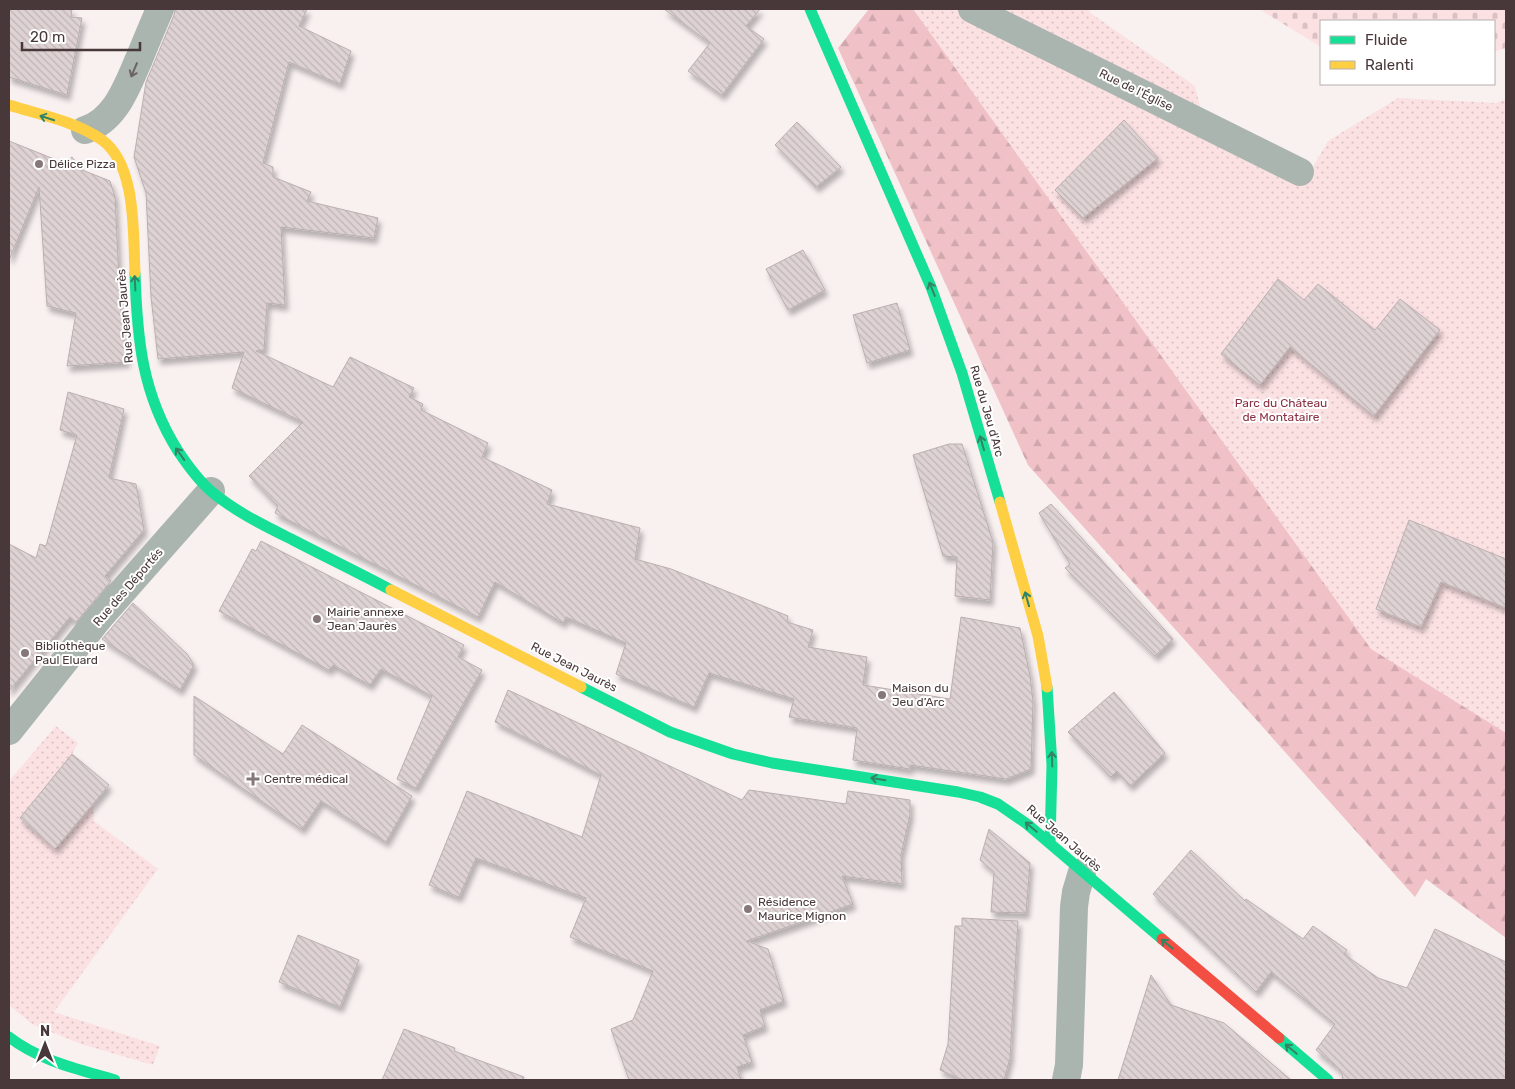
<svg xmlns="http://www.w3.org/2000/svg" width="1515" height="1089" viewBox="0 0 1515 1089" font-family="Rubik,sans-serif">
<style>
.grass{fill:url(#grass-dots)}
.forest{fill:url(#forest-firs)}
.cemetery{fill:url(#cemetery-stones)}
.building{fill:url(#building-back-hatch);stroke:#baafaf;filter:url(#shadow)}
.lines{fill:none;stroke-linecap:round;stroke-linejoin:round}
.street{stroke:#aab5af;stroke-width:28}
.fast{stroke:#16e098;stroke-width:11}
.slow{stroke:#ffcf43;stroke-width:11}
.jam{stroke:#f24e42;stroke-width:11}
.oneway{stroke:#6a6462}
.oneway2{stroke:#328464}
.poi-dot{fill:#867879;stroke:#fff;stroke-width:2}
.labels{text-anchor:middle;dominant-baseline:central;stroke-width:4;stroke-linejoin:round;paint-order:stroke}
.street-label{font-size:12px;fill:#483839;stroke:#fff}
.poi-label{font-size:12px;fill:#483839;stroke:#fff;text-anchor:start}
.park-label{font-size:12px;fill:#8b3042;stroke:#fff}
</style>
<defs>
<pattern id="grass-dots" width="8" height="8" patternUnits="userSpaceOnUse" patternTransform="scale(1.25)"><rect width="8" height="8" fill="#fce1e3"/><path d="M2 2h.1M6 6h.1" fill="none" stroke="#dac2c4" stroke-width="1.8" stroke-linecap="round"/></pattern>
<pattern id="forest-firs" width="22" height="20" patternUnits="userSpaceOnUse" patternTransform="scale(1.25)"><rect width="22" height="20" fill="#f0c2c7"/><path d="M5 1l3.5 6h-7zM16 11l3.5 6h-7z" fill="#cfa7ac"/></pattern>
<pattern id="cemetery-stones" width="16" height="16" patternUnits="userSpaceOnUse" patternTransform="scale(1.25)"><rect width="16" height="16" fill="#fce1e3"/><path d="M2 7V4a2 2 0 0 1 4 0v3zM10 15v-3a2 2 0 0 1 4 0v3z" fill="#dac2c4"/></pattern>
<pattern id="building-back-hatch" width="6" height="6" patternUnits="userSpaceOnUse" patternTransform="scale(1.25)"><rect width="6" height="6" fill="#ded2d3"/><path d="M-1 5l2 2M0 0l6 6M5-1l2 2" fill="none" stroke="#c0b5b6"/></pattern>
<filter id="shadow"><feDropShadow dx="3" dy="5.5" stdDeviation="2.5" flood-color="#0004"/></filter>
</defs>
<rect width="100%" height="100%" fill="#f9f0f0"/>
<g class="grass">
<polygon points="869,9 1090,9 1089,12 1195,86 1207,135 1302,186 1328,141 1398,98 1496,103 1506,99 1506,938 1426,879 1415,897 1028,465"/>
<polygon points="56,726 78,743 72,754 20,819 55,849 93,805 94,821 158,869 54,1012 160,1046 153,1065 81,1044 32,1024 9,1005 9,781"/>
</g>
<polygon class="forest" points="869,9 913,9 1371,649 1506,733 1506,938 1426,879 1415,897 1028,465 838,48"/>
<polygon class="cemetery" points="1259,9 1506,9 1506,48 1494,52 1494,21 1321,21 1321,47"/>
<g class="building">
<polygon points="9,9 72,9 71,17 82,18 67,95 9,77"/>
<polygon points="175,9 307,9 299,26 351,51 340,84 289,62 263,163 273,167 273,177 311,192 307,201 378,218 374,238 281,227 285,305 267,303 264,350 256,351 333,387 350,357 414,388 409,397 423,404 421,410 488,443 482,457 552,490 547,504 640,528 635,559 671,569 788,616 787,622 813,630 808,647 867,657 863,685 950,699 961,617 1020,628 1030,676 1033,701 1031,769 1006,779 910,765 910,769 853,760 857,728 789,717 794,699 709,673 694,707 616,674 626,643 566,617 563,623 495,582 478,617 275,513 278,506 249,476 303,422 232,388 244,352 158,359 151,297 146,193 134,157 146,82 174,15"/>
<polygon points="664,9 760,9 746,26 764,39 722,95 688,71 710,43"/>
<polygon points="1124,120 1158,158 1083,218 1055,190"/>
<polygon points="797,122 841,167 816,187 775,145"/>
<polygon points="9,141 64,163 72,157 82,170 110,181 115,197 120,300 127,362 67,366 76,313 47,306 39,187 10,258 9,258"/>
<polygon points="803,250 825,290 788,310 766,269"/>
<polygon points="1278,279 1304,300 1318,284 1375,330 1400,299 1440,330 1374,416 1290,347 1260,385 1221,354"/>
<polygon points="897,303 910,350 867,363 853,315"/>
<polygon points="68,392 124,409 109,478 136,484 144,530 105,576 111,581 76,622 70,617 9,691 9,544 36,558 40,544 46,546 77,435 60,430"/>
<polygon points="949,444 962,444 993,542 990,600 955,596 957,557 943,556 913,455"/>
<polygon points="1051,504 1173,639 1155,656 1065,568 1070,564 1039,513"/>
<polygon points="1409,520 1506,559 1506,608 1441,582 1421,627 1376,609"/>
<polygon points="261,541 464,645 458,657 482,670 416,788 397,779 432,696 381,669 370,685 333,665 329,670 219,611 252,549 256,551"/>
<polygon points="133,603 187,654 194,665 180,690 102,639"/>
<polygon points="508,690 742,800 749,790 846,804 848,791 910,800 910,815 901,855 902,884 842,876 853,904 747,941 768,949 784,1001 760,1010 765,1026 743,1035 752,1062 737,1067 741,1080 629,1080 611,1029 633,1020 653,971 570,937 586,898 476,858 459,897 429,885 467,791 582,837 601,775 495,722"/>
<polygon points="1114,692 1165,753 1130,786 1117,771 1111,777 1068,732"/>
<polygon points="194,696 283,754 302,725 412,796 386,842 321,801 302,829 194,755"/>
<polygon points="72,754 109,785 55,849 20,818"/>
<polygon points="989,829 1030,863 1026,913 991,912 994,872 980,860"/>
<polygon points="1191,850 1245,901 1246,899 1303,939 1313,926 1347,950 1344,954 1378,978 1407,988 1435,929 1506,962 1506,1080 1343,1080 1342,1074 1338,1068 1316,1050 1335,1024 1271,972 1256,992 1153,894"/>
<polygon points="962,918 1018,921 1010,1058 1004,1080 963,1080 940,1070 948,1044 955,926 962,926"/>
<polygon points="298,935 359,960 340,1007 279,982"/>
<polygon points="1151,975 1171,1005 1224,1023 1291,1080 1118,1080"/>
<polygon points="404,1029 455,1048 454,1051 524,1077 523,1080 382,1080"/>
</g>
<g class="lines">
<g class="street">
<polyline points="972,9 1300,172"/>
<path d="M85,130C116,120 127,86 139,59C146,42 153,25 160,9"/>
<polyline points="9,731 99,618 211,491"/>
<polyline points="1066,1080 1069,1065 1074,907 1076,892 1082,872"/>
</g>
<g class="fast">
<polyline points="810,9 931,287 962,373 1000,502"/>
<path d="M135,273C137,339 142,394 178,451C188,466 199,481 212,492C236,512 265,526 293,540C326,557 359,573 391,590"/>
<polyline points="581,687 670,732 733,754 772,763 958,792 980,797 998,804 1027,824 1162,939"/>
<polyline points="1047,687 1052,765 1050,843"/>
<path d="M9,1037C40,1061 78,1069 115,1080"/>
<polyline points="1279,1038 1328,1080"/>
</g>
<g class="slow">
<path d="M9,105C40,115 75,121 102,140C137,165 133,235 135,273"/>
<polyline points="1000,502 1038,636 1047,687"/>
<polyline points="391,590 581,687"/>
</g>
<polyline class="jam" points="1162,939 1279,1038"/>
</g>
<defs><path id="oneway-shaft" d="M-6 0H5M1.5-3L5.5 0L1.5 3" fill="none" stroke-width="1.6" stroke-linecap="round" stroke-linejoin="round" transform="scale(1.25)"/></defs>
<use class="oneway" href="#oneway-shaft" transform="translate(134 70) rotate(113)"/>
<g class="oneway2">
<use href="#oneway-shaft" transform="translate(47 118) rotate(-162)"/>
<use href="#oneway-shaft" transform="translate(135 283) rotate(-93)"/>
<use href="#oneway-shaft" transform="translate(932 289) rotate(-112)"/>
<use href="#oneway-shaft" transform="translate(982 443) rotate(-106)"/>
<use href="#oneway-shaft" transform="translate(180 454) rotate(-126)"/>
<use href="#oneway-shaft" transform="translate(1027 599) rotate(-106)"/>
<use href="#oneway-shaft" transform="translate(1052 759) rotate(-92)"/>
<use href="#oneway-shaft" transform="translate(878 779) rotate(-171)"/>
<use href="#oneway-shaft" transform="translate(1031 827) rotate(-140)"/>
<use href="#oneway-shaft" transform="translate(1167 944) rotate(-141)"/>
<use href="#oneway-shaft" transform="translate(1291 1049) rotate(-140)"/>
</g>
<g class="poi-dot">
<circle cx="39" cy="164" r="5"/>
<circle cx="317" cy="619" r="5"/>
<circle cx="25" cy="653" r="5"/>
<circle cx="882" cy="695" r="5"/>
<path d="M250.5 771.5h5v5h5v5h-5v5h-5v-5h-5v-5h5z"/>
<circle cx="748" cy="909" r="5"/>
</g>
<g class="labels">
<g class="street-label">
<text transform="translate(1136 90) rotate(26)">Rue de l'Église</text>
<text transform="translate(125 316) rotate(-95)">Rue Jean Jaurès</text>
<text transform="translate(987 411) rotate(74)">Rue du Jeu d'Arc</text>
<text transform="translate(128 587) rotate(-49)">Rue des Déportés</text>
<text transform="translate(574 667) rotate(27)">Rue Jean Jaurès</text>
<text transform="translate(1064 838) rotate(41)">Rue Jean Jaurès</text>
</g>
<g class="poi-label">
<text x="49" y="164">Délice Pizza</text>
<text x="327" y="612">Mairie annexe<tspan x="327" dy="14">Jean Jaurès</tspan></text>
<text x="35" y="646">Bibliothèque<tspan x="35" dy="14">Paul Eluard</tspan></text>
<text x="892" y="688">Maison du<tspan x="892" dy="14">Jeu d’Arc</tspan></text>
<text x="264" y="779">Centre médical</text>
<text x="758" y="902">Résidence<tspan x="758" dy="14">Maurice Mignon</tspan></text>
</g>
<g class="park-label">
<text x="1281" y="403">Parc du Château<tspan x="1281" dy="14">de Montataire</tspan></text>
</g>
</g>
<rect width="1515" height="1089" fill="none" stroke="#483839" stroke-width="20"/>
<rect x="1320" y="20" width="175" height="65" fill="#ffffff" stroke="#b6afb0"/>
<rect x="1330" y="36" width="25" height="8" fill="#16e098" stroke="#b6afb0"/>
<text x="1365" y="45" font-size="15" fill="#483839">Fluide</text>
<rect x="1330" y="61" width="25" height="8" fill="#ffcf43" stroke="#b6afb0"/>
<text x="1365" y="70" font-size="15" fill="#483839">Ralenti</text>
<g transform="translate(45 1044)" stroke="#ffffff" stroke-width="4" paint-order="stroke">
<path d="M0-4L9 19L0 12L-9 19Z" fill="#483839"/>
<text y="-8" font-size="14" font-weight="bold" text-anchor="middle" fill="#483839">N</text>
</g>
<path d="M22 42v8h118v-8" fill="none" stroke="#483839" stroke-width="2.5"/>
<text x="30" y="42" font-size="15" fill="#483839" stroke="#ffffff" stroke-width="4" paint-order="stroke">20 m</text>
</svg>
